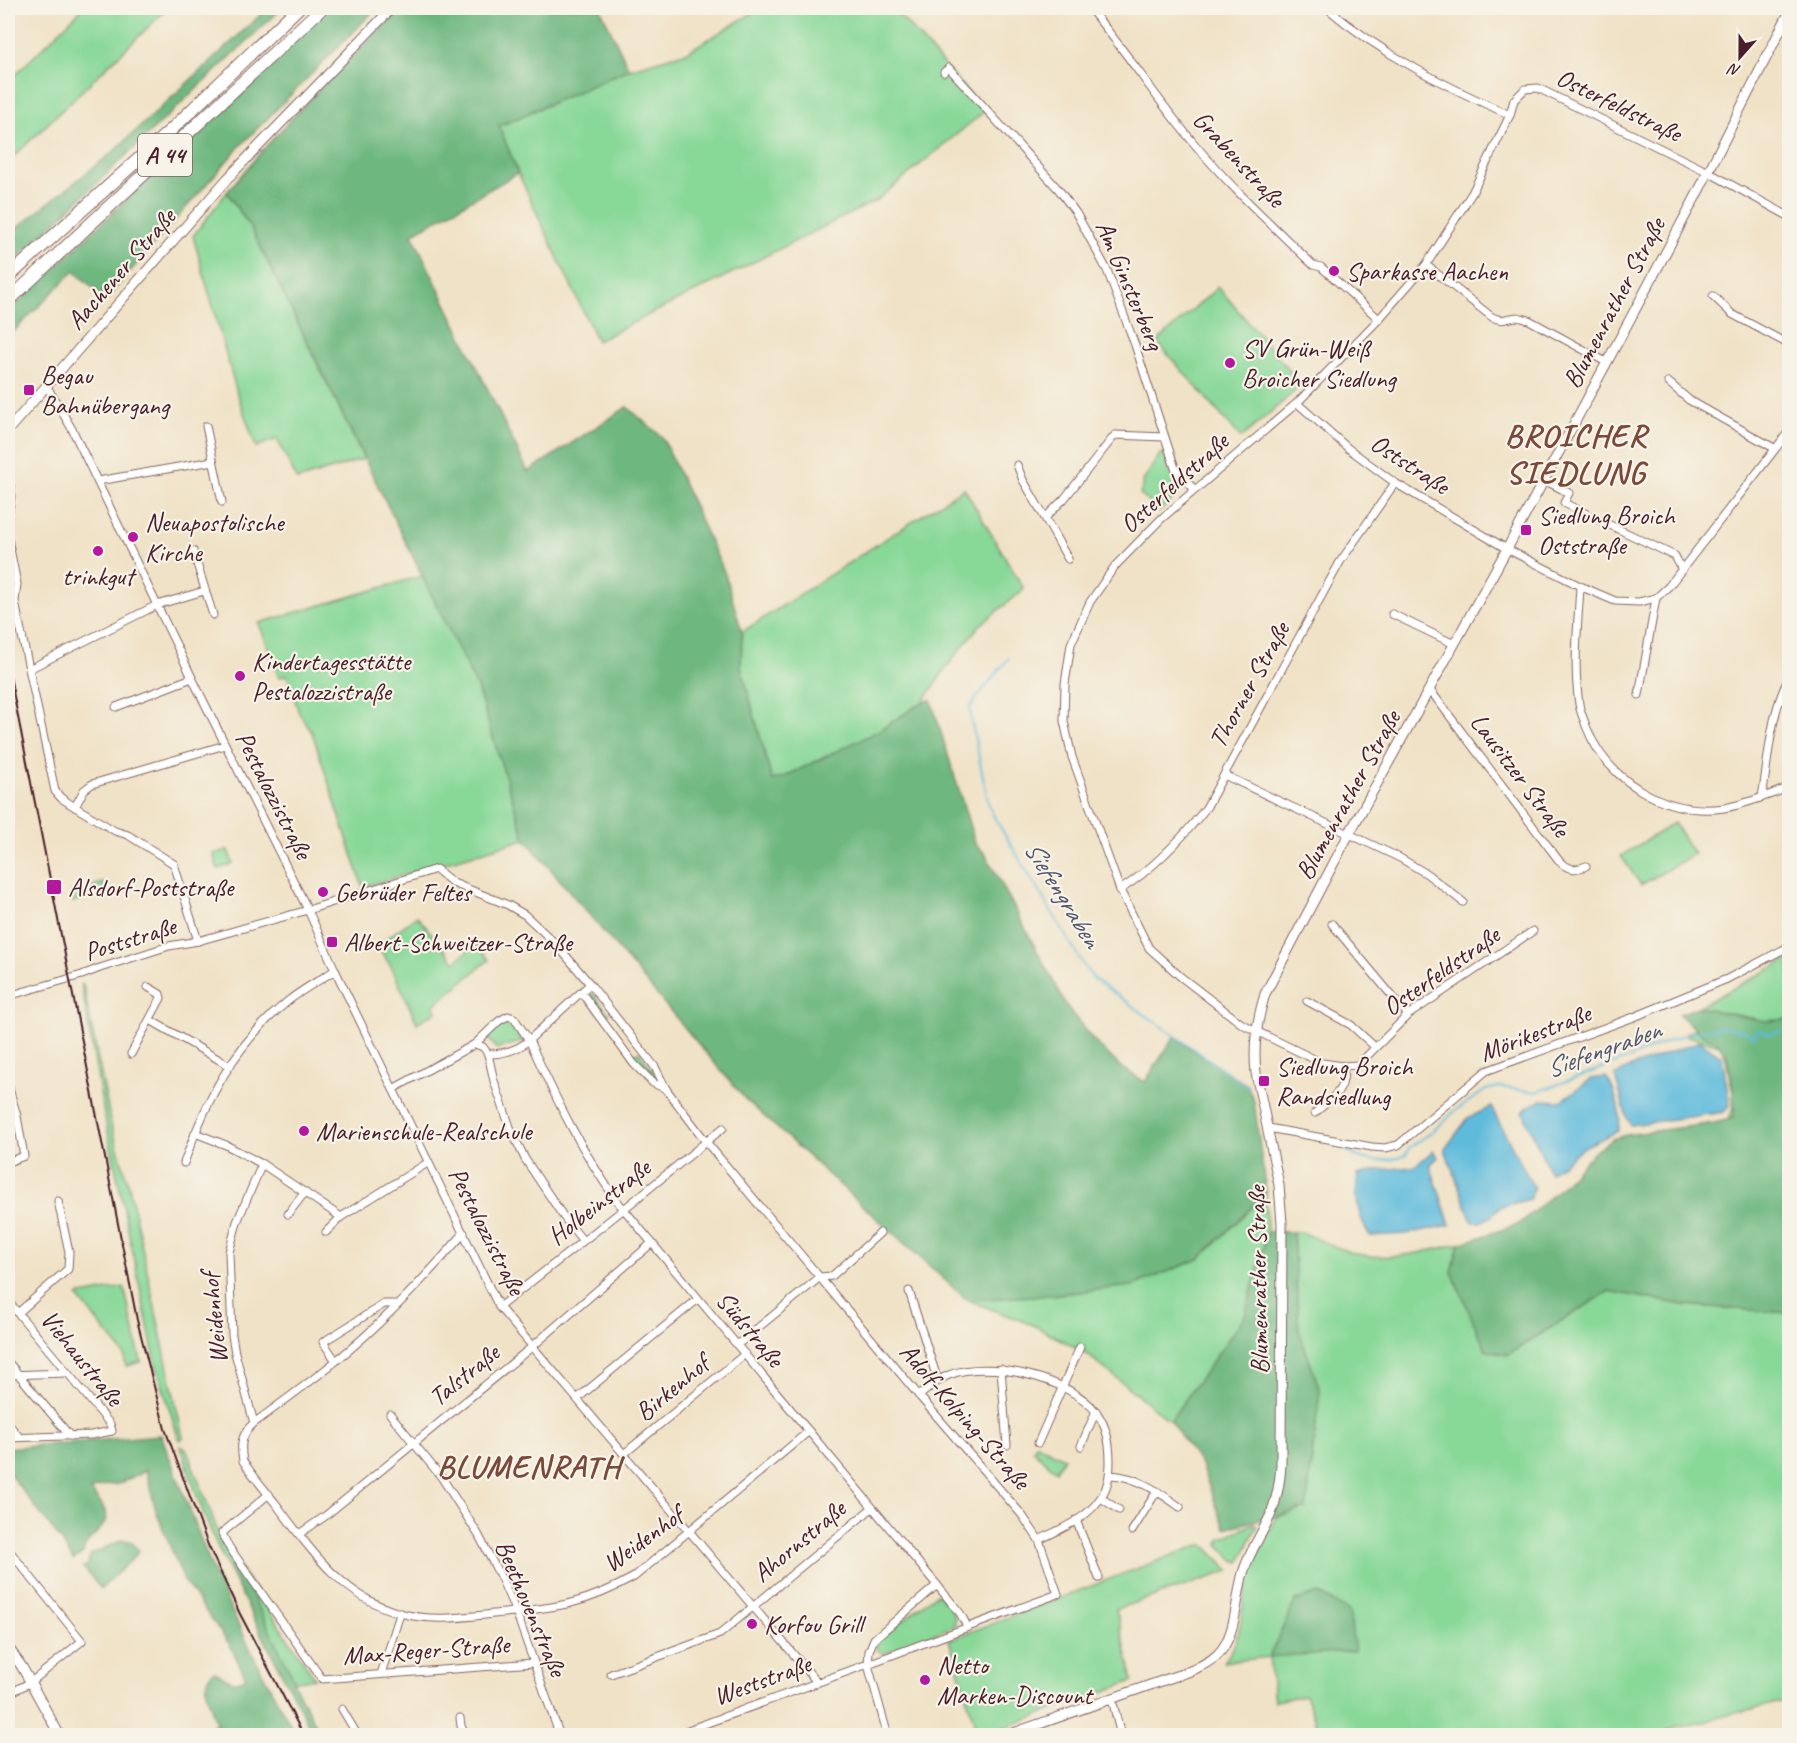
<svg xmlns="http://www.w3.org/2000/svg" width="1797" height="1743" viewBox="0 0 1797 1743" font-family="Caveat,sans-serif">
<style>
.green{fill:#88d898;stroke:#697c62;stroke-width:1.5}
.forest{fill:#6eb880;stroke:#5c6c56;stroke-width:1.5}
.water{fill:#5ebbdc;stroke:#546d84;stroke-width:1.5}
.lines{fill:none;stroke-linecap:round;stroke-linejoin:round}
.stream{stroke:#5ebbdc;stroke-width:2}
.street-casing{stroke:#846361;stroke-width:9}
.secondary-casing{stroke:#846361;stroke-width:11}
.highway-casing{stroke:#846361;stroke-width:14}
.street{stroke:#fff;stroke-width:7}
.secondary{stroke:#fff;stroke-width:9}
.highway{stroke:#fff;stroke-width:12}
.rail{stroke:#4a1f2b;stroke-width:2}
.poi-dot{fill:#b5179e;stroke:#f7f3e8;stroke-width:2}
.labels{text-anchor:middle;dominant-baseline:central;stroke-width:4.5;stroke-linejoin:round;paint-order:stroke}
.shield{fill:#f7f3e8;stroke:#7e5f64;stroke-width:1.5}
.shield-label{font-size:24px;font-weight:bold;fill:#4a1f2b}
.street-label{font-size:26px;fill:#4a1f2b;stroke:#f7f3e8}
.poi-label{font-size:26px;fill:#4a1f2b;stroke:#f7f3e8;text-anchor:start}
.water-label{font-size:27px;font-style:italic;fill:#515669;stroke:#f7f3e8}
.district-label{font-size:32px;font-weight:bold;letter-spacing:1.5px;fill:#7a493a;stroke:#f7f3e8}
</style>
<rect width="100%" height="100%" fill="#f7f3e8"/>
<filter id="ink" filterUnits="userSpaceOnUse"><feTurbulence type="fractalNoise" baseFrequency=".0167" numOctaves="2"/><feDisplacementMap in="SourceGraphic" scale="12" xChannelSelector="R" yChannelSelector="G"/><feConvolveMatrix kernelMatrix="1 2 1 2 8 2 1 2 1" color-interpolation-filters="sRGB"/></filter>
<filter id="wash" filterUnits="userSpaceOnUse"><feTurbulence type="fractalNoise" baseFrequency=".008" numOctaves="4" result="noise"/><feDisplacementMap in="SourceGraphic" scale="24" xChannelSelector="R" yChannelSelector="G"/><feGaussianBlur stdDeviation="1.35" result="paint"/><feColorMatrix in="noise" values="0 0 0 0 0 0 0 0 0 0 0 0 0 0 0 0 0 1.4 0 .05"/><feComposite in="paint" operator="in"/></filter>
<g filter="url(#wash)">
<rect width="100%" height="100%" fill="#f0e2c6"/>
<g class="green">
<polygon points="83,8 168,8 8,162 8,82"/>
<polygon points="761,8 893,8 985,111 877,200 597,341 518,173 499,126 629,69 687,52"/>
<polygon points="227,192 252,230 364,459 297,480 277,439 256,447 237,393 193,236"/>
<polygon points="1218,287 1302,385 1241,438 1157,342"/>
<polygon points="1164,453 1171,471 1183,485 1183,489 1159,512 1140,494 1144,484 1142,483 1160,454"/>
<polygon points="964,488 1024,589 978,627 949,664 923,702 878,731 786,776 772,781 741,667 742,632"/>
<polygon points="422,576 477,687 525,839 363,887 312,732 299,713 287,675 279,677 259,623"/>
<polygon points="1674,823 1694,854 1641,885 1621,856"/>
<polygon points="228,850 233,864 218,869 213,854"/>
<polygon points="103,883 106,893 72,902 71,892"/>
<polygon points="417,916 455,962 476,944 489,960 434,1005 437,1011 417,1023 391,966 377,946"/>
<polygon points="1789,959 1789,1097 1728,1122 1735,1101 1723,1046 1687,1036 1686,1033 1706,1025 1755,1019 1698,1007"/>
<polygon points="81,984 83,984 111,1124 129,1187 183,1438 179,1440 156,1365 102,1103"/>
<polygon points="591,994 593,994 609,1014 600,1015 588,998"/>
<polygon points="505,1020 523,1041 497,1049 488,1038 489,1034"/>
<polygon points="639,1052 657,1077 655,1081 652,1081 631,1055"/>
<polygon points="1266,1193 1267,1232 1245,1316 1170,1421 1084,1352 1033,1325 967,1300 1051,1295 1132,1286 1199,1259"/>
<path d="M1293,1232H1301C1318,1239 1336,1248 1353,1253C1389,1262 1424,1252 1459,1244L1452,1272L1507,1355L1609,1291L1684,1305L1789,1313V1700L1649,1735H1321L1305,1695L1274,1701L1269,1657L1224,1662C1246,1634 1239,1607 1249,1577C1256,1556 1267,1536 1277,1517L1306,1508L1320,1390L1299,1331Z"/>
<polygon points="124,1287 141,1362 126,1366 124,1354 77,1296"/>
<polygon points="1036,1444 1064,1458 1056,1471 1033,1450"/>
<path d="M181,1446L186,1448L221,1540L315,1678L293,1682L236,1563L228,1568C208,1528 193,1488 181,1446Z"/>
<polygon points="1253,1524 1257,1526 1240,1562 1232,1559 1219,1545 1220,1539"/>
<polygon points="1199,1545 1204,1545 1230,1571 1116,1609 1133,1681 984,1735 978,1735 949,1640"/>
<path d="M938,1594C946,1604 958,1613 954,1626L883,1654L876,1649L877,1641L935,1595Z"/>
</g>
<g class="forest">
<polygon points="268,8 282,8 8,267 8,235 113,152"/>
<polygon points="328,8 377,8 240,146 106,299 74,271 8,337 8,312"/>
<path d="M402,8H600L629,69L499,126L518,173L412,234L528,472L627,407L662,437L725,574L742,632L741,667L772,780L786,776L878,731L923,702L931,700L975,843L986,855L1067,1007L1092,1039L1122,1068L1145,1082L1174,1037L1247,1085L1254,1101L1266,1193L1199,1259L1132,1286L1051,1295L967,1300L745,1099L525,839L477,687L252,230L227,192C281,126 341,67 402,8Z"/>
<polygon points="1698,1007 1765,1021 1789,1019 1789,1313 1684,1305 1609,1291 1507,1355 1485,1349 1452,1272 1459,1244 1519,1224 1558,1190 1595,1151 1612,1139 1626,1135 1715,1123 1734,1118 1733,1090 1727,1055 1716,1041 1702,1035 1679,1014"/>
<path d="M1267,1232H1293L1299,1331L1320,1390L1306,1508C1279,1517 1252,1521 1225,1528L1200,1463L1170,1421L1245,1316Z"/>
<path d="M161,1435L215,1576L257,1663L296,1735H210L207,1731L216,1723C212,1707 198,1682 214,1671L233,1682L246,1678L230,1645L184,1581L156,1511L146,1470L119,1484L101,1486L91,1490C95,1497 102,1504 105,1511C111,1530 85,1535 83,1553L73,1560L60,1539L8,1472V1448Z"/>
<path d="M122,1540C130,1540 134,1543 138,1550L136,1555L101,1589L83,1567L87,1566L90,1555Z"/>
<polygon points="236,1562 294,1679 293,1682 318,1729 312,1732 228,1568"/>
<polygon points="1318,1593 1349,1611 1355,1651 1269,1657 1295,1601"/>
</g>
<g class="water">
<polygon points="1700,1041 1722,1057 1730,1105 1724,1112 1631,1125 1627,1118 1615,1076 1624,1070"/>
<path d="M1606,1077C1615,1089 1623,1117 1618,1131L1586,1146L1550,1173L1523,1112L1529,1106L1541,1100L1561,1101L1592,1079Z"/>
<polygon points="1491,1107 1534,1188 1530,1199 1499,1207 1491,1217 1480,1222 1472,1222 1445,1149 1468,1118"/>
<path d="M1433,1151L1438,1157L1430,1165L1450,1225L1406,1234L1370,1236C1358,1217 1354,1196 1358,1175L1377,1170L1414,1167Z"/>
</g>
<g class="lines">
<g class="stream">
<polyline points="1009,658 978,696 970,708 971,720 989,805 994,817 1086,969 1094,979 1248,1087"/>
<path d="M1338,1143C1355,1163 1384,1164 1406,1155L1409,1148L1432,1132L1456,1110L1486,1090L1500,1087L1537,1092L1624,1060C1634,1058 1639,1053 1649,1049C1672,1039 1714,1022 1738,1029C1744,1030 1749,1034 1755,1037L1757,1029L1769,1034L1790,1029"/>
</g>
</g>
</g>
<g filter="url(#ink)">
<g class="lines">
<defs>
<g id="street">
<path d="M1089,8C1126,50 1155,98 1192,141C1229,186 1272,225 1313,265L1321,267L1379,319"/>
<path d="M1327,8C1381,54 1445,86 1510,115"/>
<polyline points="944,72 949,68 1059,190 1076,213 1107,270 1135,345 1175,468 1194,489"/>
<path d="M1426,265L1492,317C1504,323 1508,317 1518,317C1522,318 1525,319 1529,320L1606,362"/>
<polyline points="1713,296 1732,314 1790,345"/>
<polyline points="1668,382 1689,400 1774,448"/>
<polyline points="46,385 72,429 198,690 308,910 335,970 499,1307 817,1682"/>
<polyline points="1297,403 1349,449 1395,483 1507,549 1580,586 1615,601 1639,602 1656,598 1669,586 1790,430"/>
<polyline points="206,426 222,502"/>
<polyline points="1017,465 1023,480 1045,518"/>
<polyline points="1544,480 1569,493 1564,503 1675,556 1682,570"/>
<path d="M8,481C14,491 9,505 8,516"/>
<polyline points="98,481 213,461"/>
<polyline points="8,539 17,584 15,601 17,612 55,791 61,798 75,807 115,831 128,835 174,864 198,941"/>
<polyline points="193,551 213,615"/>
<polyline points="1068,559 1045,518 1064,499 1115,435 1164,437"/>
<path d="M1580,586C1578,625 1573,665 1579,704C1580,712 1584,719 1586,726C1607,781 1666,816 1724,808C1747,804 1769,795 1790,787"/>
<polyline points="1392,614 1454,644"/>
<polyline points="29,669 157,605 204,591"/>
<path d="M1430,690L1560,862C1568,869 1575,871 1586,866"/>
<polyline points="1639,695 1656,598"/>
<polyline points="116,707 192,678"/>
<polyline points="1224,775 1400,858 1427,874 1463,902"/>
<path d="M1762,797C1769,757 1770,712 1790,676"/>
<polyline points="75,807 84,790 92,784 225,745"/>
<polyline points="8,821 10,820"/>
<path d="M1120,890C1154,868 1181,840 1206,808L1340,562L1395,483"/>
<polyline points="1332,924 1408,1015"/>
<polyline points="1533,931 1408,1015 1358,1065 1343,1066 1322,1063 1242,1024 1181,977 1149,948 1120,890 1072,757 1064,721 1065,684 1071,644 1090,602 1115,566 1161,519 1297,403 1379,319 1426,265 1472,193 1510,115 1514,100 1525,89 1538,88 1708,172 1790,217"/>
<polyline points="581,992 634,1064 653,1083 666,1089"/>
<polyline points="8,996 82,975 100,968 169,946 198,941 308,910 436,869 453,883 508,905 525,915 556,944 590,984 655,1067 666,1089 707,1143 921,1398 1022,1515 1039,1540 1058,1594 672,1736"/>
<polyline points="1307,1001 1351,1025 1375,1047"/>
<polyline points="150,1020 230,1066"/>
<polyline points="475,1044 483,1047 488,1054 494,1081 511,1130 525,1159 563,1216 583,1241"/>
<polyline points="131,1054 161,998 160,994 148,987"/>
<path d="M488,1054C504,1054 518,1050 529,1040C556,1099 580,1149 617,1201L937,1585L960,1613L967,1626"/>
<polyline points="8,1085 17,1116 24,1156 8,1162"/>
<polyline points="393,1089 475,1044 499,1021 508,1016 514,1018 529,1040 590,984"/>
<path d="M1315,1113C1332,1097 1347,1092 1343,1066"/>
<polyline points="1268,1128 1372,1147 1385,1148 1398,1145 1486,1071 1634,1017 1727,979 1790,946"/>
<polyline points="195,1133 226,1145 262,1164 341,1217"/>
<path d="M184,1163C207,1098 234,1045 288,1001C303,989 320,980 335,970"/>
<path d="M262,1164L237,1222L229,1252L232,1335L235,1353L254,1423C241,1434 240,1445 243,1461C253,1476 265,1490 276,1504C310,1549 343,1598 400,1613C434,1623 470,1616 504,1613C558,1607 586,1604 634,1577L809,1431"/>
<polyline points="288,1214 305,1192"/>
<polyline points="326,1232 341,1217 429,1162"/>
<polyline points="909,1291 938,1381"/>
<polyline points="8,1301 110,1424 112,1431 91,1435 8,1438"/>
<polyline points="499,1307 624,1209 723,1128"/>
<polyline points="18,1313 68,1269 69,1252 58,1201"/>
<polyline points="737,1345 820,1277 832,1276 880,1233"/>
<polyline points="336,1361 323,1342 384,1304 392,1304 396,1306"/>
<polyline points="8,1362 70,1436"/>
<polyline points="1001,1369 1007,1445"/>
<polyline points="8,1375 67,1373"/>
<path d="M919,1396C929,1388 938,1379 949,1375C989,1359 1071,1378 1097,1413C1107,1427 1110,1444 1110,1461C1110,1474 1108,1489 1099,1500C1085,1520 1060,1529 1039,1540"/>
<polyline points="578,1398 698,1299"/>
<polyline points="390,1414 442,1478 478,1534 501,1578 516,1612 560,1736"/>
<polyline points="8,1423 19,1437"/>
<path d="M254,1423C295,1393 338,1362 376,1326C407,1297 436,1265 464,1233"/>
<polyline points="1038,1443 1080,1347"/>
<polyline points="1081,1446 1096,1411"/>
<polyline points="625,1453 745,1354"/>
<path d="M1110,1475C1137,1476 1159,1492 1180,1507"/>
<polyline points="269,1494 222,1533 227,1544 322,1679 533,1663"/>
<polyline points="1101,1498 1119,1510"/>
<polyline points="1076,1520 1099,1578"/>
<polyline points="1132,1531 1157,1491"/>
<polyline points="299,1534 324,1517 533,1346 652,1243"/>
<polyline points="8,1549 82,1641 31,1682 8,1694"/>
<polyline points="381,1674 400,1614"/>
<polyline points="611,1674 720,1634 872,1508"/>
<polyline points="1112,1699 1121,1736"/>
<polyline points="342,1709 358,1736"/>
<polyline points="460,1718 461,1726 466,1736"/>
<polyline points="888,1736 868,1665 869,1651 874,1639 937,1585"/>
</g>
<g id="secondary">
<polyline points="8,430 227,179 392,8"/>
<polyline points="8,1647 22,1667 60,1736"/>
<path d="M1005,1736L1193,1670C1204,1664 1216,1659 1223,1648C1237,1626 1236,1598 1243,1573C1249,1552 1262,1534 1271,1514C1277,1498 1280,1482 1281,1465L1282,1223L1279,1185L1256,1073C1253,1044 1257,1021 1265,994L1349,834L1507,549L1697,194L1790,11"/>
</g>
<g id="highway">
<polyline points="8,277 172,129 298,8"/>
<polyline points="8,301 322,8"/>
</g>
</defs>
<use href="#street" class="street-casing"/>
<use href="#secondary" class="secondary-casing"/>
<use href="#highway" class="highway-casing"/>
<use href="#street" class="street"/>
<use href="#secondary" class="secondary"/>
<use href="#highway" class="highway"/>
<polyline class="rail" points="8,666 137,1320 165,1429 208,1545 240,1614 304,1736"/>
</g>
</g>
<g class="poi-dot">
<circle cx="1334" cy="271" r="6"/>
<circle cx="1230" cy="363" r="6"/>
<rect x="23" y="384" width="12" height="12" rx="3"/>
<rect x="1520" y="524" width="12" height="12" rx="3"/>
<circle cx="133" cy="537" r="6"/>
<circle cx="98" cy="551" r="6"/>
<circle cx="240" cy="676" r="6"/>
<rect x="46" y="879" width="16" height="16" rx="3"/>
<circle cx="323" cy="892" r="6"/>
<rect x="326" y="936" width="12" height="12" rx="3"/>
<rect x="1258" y="1075" width="12" height="12" rx="3"/>
<circle cx="304" cy="1131" r="6"/>
<circle cx="752" cy="1624" r="6"/>
<circle cx="925" cy="1680" r="6"/>
</g>
<g class="labels">
<rect class="shield" x="138" y="134" width="54" height="42" rx="4.5"/>
<g class="shield-label">
<text x="165" y="155">A 44</text>
</g>
<g class="street-label">
<text transform="translate(1619 105) rotate(26)">Osterfeldstraße</text>
<text transform="translate(1239 159) rotate(47)">Grabenstraße</text>
<text transform="translate(121 269) rotate(-49)">Aachener Straße</text>
<text transform="translate(1130 285) rotate(67)">Am Ginsterberg</text>
<text transform="translate(1614 303) rotate(-62)">Blumenrather Straße</text>
<text transform="translate(1410 464) rotate(33)">Oststraße</text>
<text transform="translate(1174 483) rotate(-42)">Osterfeldstraße</text>
<text transform="translate(1249 685) rotate(-61)">Thorner Straße</text>
<text transform="translate(1520 775) rotate(53)">Lausitzer Straße</text>
<text transform="translate(274 795) rotate(63)">Pestalozzistraße</text>
<text transform="translate(1348 795) rotate(-61)">Blumenrather Straße</text>
<text transform="translate(130 939) rotate(-17)">Poststraße</text>
<text transform="translate(1441 971) rotate(-35)">Osterfeldstraße</text>
<text transform="translate(1535 1033) rotate(-21)">Mörikestraße</text>
<text transform="translate(599 1202) rotate(-38)">Holbeinstraße</text>
<text transform="translate(487 1231) rotate(63)">Pestalozzistraße</text>
<text transform="translate(1258 1280) rotate(-91)">Blumenrather Straße</text>
<text transform="translate(214 1318) rotate(-96)">Weidenhof</text>
<text transform="translate(750 1329) rotate(50)">Südstraße</text>
<text transform="translate(82 1358) rotate(51)">Viehaustraße</text>
<text transform="translate(464 1375) rotate(-39)">Talstraße</text>
<text transform="translate(672 1388) rotate(-40)">Birkenhof</text>
<text transform="translate(965 1416) rotate(49)">Adolf-Kolping-Straße</text>
<text transform="translate(643 1539) rotate(-36)">Weidenhof</text>
<text transform="translate(799 1541) rotate(-40)">Ahornstraße</text>
<text transform="translate(531 1608) rotate(67)">Beethovenstraße</text>
<text transform="translate(426 1650) rotate(-4)">Max-Reger-Straße</text>
<text transform="translate(762 1680) rotate(-20)">Weststraße</text>
</g>
<g class="poi-label">
<text x="1346" y="271">Sparkasse Aachen</text>
<text x="1242" y="348">SV Grün-Weiß<tspan x="1242" dy="30">Broicher Siedlung</tspan></text>
<text x="41" y="375">Begau<tspan x="41" dy="30">Bahnübergang</tspan></text>
<text x="1538" y="515">Siedlung Broich<tspan x="1538" dy="30">Oststraße</tspan></text>
<text x="145" y="522">Neuapostolische<tspan x="145" dy="30">Kirche</tspan></text>
<text x="98" y="576" text-anchor="middle">trinkgut</text>
<text x="252" y="661">Kindertagesstätte<tspan x="252" dy="30">Pestalozzistraße</tspan></text>
<text x="68" y="887">Alsdorf-Poststraße</text>
<text x="335" y="892">Gebrüder Feltes</text>
<text x="344" y="942">Albert-Schweitzer-Straße</text>
<text x="1276" y="1066">Siedlung Broich<tspan x="1276" dy="30">Randsiedlung</tspan></text>
<text x="316" y="1131">Marienschule-Realschule</text>
<text x="764" y="1624">Korfou Grill</text>
<text x="937" y="1665">Netto<tspan x="937" dy="30">Marken-Discount</tspan></text>
</g>
<g class="water-label">
<text transform="translate(1063 894) rotate(58)">Siefengraben</text>
<text transform="translate(1603 1049) rotate(-20)">Siefengraben</text>
</g>
<g class="district-label">
<text x="1576" y="435">BROICHER<tspan x="1576" dy="37">SIEDLUNG</tspan></text>
<text x="529" y="1466">BLUMENRATH</text>
</g>
</g>
<rect width="1797" height="1743" fill="none" stroke="#f7f3e8" stroke-width="30"/>
<g transform="translate(1740 57) rotate(201)" stroke="#f7f3e8" stroke-width="4.5" paint-order="stroke">
<path d="M0-4.5L10 22L0 15L-10 22Z" fill="#4a1f2b"/>
<text y="-9" font-size="16" font-weight="bold" text-anchor="middle" fill="#4a1f2b">N</text>
</g>
</svg>
